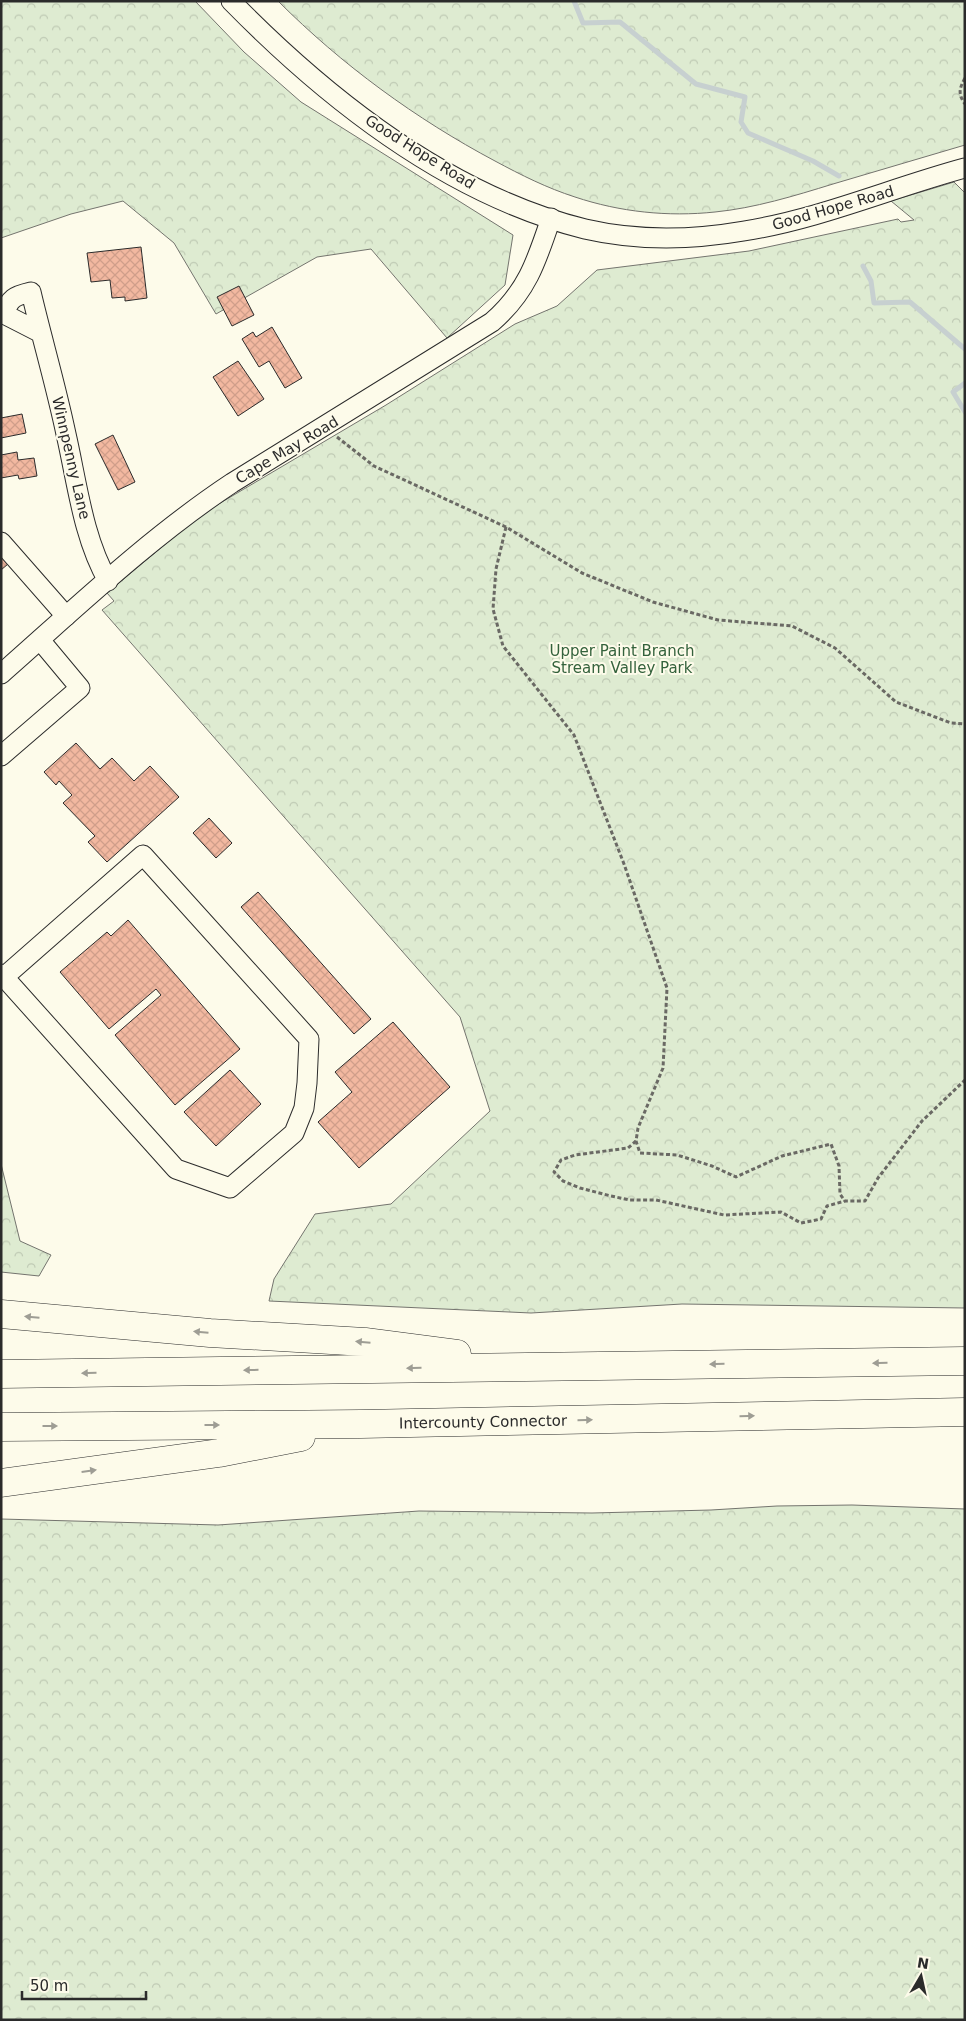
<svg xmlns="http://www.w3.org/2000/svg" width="966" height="2021" viewBox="0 0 966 2021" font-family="'DejaVu Sans',sans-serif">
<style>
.forest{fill:url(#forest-crowns);stroke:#74746e}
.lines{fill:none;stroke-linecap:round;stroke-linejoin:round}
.stream{stroke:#c7d0d0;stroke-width:5}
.building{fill:url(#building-cross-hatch);stroke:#2b2b2b}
.minor-casing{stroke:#2b2b2b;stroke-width:21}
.highway-casing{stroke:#2b2b2b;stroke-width:29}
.path{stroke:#6a6964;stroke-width:3;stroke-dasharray:4 2.5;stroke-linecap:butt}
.minor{stroke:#fdfbea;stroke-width:19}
.highway{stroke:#fdfbea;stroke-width:28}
.oneway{fill:#9e9d94}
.labels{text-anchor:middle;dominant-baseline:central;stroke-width:4;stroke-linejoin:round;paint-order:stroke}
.street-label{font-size:15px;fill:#2b2b2b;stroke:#fdfbea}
.park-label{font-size:15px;fill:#34623c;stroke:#fdfbea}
</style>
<defs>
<pattern id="forest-crowns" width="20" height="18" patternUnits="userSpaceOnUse" patternTransform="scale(1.25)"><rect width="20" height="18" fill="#deebd1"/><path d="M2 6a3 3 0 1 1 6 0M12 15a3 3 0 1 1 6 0" fill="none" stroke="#bfcab4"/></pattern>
<pattern id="building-cross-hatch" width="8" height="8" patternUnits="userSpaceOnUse" patternTransform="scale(1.25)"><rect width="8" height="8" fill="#f2b8a0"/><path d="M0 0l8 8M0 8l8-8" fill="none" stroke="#d09e8a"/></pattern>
</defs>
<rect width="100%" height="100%" fill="#fdfbea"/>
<g class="forest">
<polygon points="1,1 195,1 244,52 301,102 513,235 505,285 447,338 371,249 317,257 216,314 174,243 123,201 71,214 1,238"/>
<path d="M278,1H965V145C921,158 877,171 833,184C794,196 755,208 715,212C668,217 620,212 575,197C547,188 521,175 495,161C416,119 342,65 278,1Z"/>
<polygon points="954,182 965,193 965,1308 682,1304 531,1313 269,1301 274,1279 315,1214 391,1204 490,1111 460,1017 102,610 114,601 107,593 200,515 386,405 515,324 557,306 597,270 749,251 898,219 901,222 914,220 891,201"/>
<polygon points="1,1164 20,1241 51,1255 39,1276 1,1272"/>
<polygon points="852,1505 965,1509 965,2020 1,2020 1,1519 218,1525 419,1511 592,1513 711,1510 777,1506"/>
</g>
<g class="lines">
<g class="stream">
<polyline points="574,1 583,23 620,22 696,84 745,97 741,122 748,133 813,161 839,176"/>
<polyline points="863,266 871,281 874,303 910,302 965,349"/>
<polyline points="965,383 953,392 965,412"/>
</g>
</g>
<g class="building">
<polygon points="141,247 147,298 125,301 125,297 112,298 110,280 91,282 87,253"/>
<polygon points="239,286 254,315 232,326 217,297"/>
<polygon points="272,327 302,378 285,388 269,361 259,367 242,339 253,332 256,337"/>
<polygon points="238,361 264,399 238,416 213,377"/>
<polygon points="22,414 26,433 1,438 1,418"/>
<polygon points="113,435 135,482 118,490 95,444"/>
<polygon points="17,452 18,460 34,458 37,476 19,479 18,475 1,478 1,455"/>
<polygon points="1,555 8,564 1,570"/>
<polygon points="76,743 100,769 112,758 134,781 150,766 179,797 107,862 88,842 95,836 63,803 72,795 59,781 56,785 44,772"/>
<polygon points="209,818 232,843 216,858 193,833"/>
<polygon points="258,892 371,1019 354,1034 241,907"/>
<polygon points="128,920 240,1049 175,1105 115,1035 161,995 156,989 109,1029 60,972 107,932 111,936"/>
<polygon points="393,1022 450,1087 359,1168 318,1122 352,1092 335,1072"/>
<polygon points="230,1070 261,1104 216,1146 184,1112"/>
</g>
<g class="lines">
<defs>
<g id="minor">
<path d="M231,1C328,100 448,195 585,229C637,241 692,240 744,231C820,219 891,188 965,168"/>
<path d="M41,333L4,314C10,298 14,296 31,292C42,339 56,386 66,434C77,482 83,538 108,581"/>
<polyline points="1,542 66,616"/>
<path d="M1,674C76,608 149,538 232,483L492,322C527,292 537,260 551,218"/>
<polyline points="1,756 80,688 40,640"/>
<polyline points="1,974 4,977 176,1169 230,1188 294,1133 304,1108 307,1083 309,1039 143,855 4,977"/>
</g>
<g id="highway">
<polyline points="1,1314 210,1333 365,1342 457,1354"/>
<polyline points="1,1374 965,1361"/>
<polyline points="1,1427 361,1424 965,1412"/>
<polyline points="1,1483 219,1453 301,1437"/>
</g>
</defs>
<use href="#minor" class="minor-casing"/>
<use href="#highway" class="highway-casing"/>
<g class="path">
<path d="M965,78C959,89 958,94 965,104"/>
<polyline points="337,437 374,466 506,527 582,573 653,602 718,620 792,626 835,648 896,702 951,723 965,724"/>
<polyline points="506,527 496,569 493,609 503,646 574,735 624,864 667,988 663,1068 638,1128 636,1141 640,1153 677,1155 712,1166 736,1177 782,1156 831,1144 839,1166 840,1194 845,1201 865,1201 878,1178 922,1121 965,1080"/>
<polyline points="636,1141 628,1148 575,1155 561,1160 554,1172 563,1181 580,1188 611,1196 630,1200 656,1200 724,1215 781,1212 801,1223 821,1219 827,1206 845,1201"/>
</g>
<use href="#minor" class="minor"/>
<use href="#highway" class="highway"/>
</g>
<defs><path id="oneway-solid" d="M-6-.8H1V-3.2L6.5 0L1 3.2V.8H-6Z" transform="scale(1.25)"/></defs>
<g class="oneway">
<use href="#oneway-solid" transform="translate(32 1317) rotate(-175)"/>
<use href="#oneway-solid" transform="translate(201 1332) rotate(-175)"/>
<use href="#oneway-solid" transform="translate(363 1342) rotate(-175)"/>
<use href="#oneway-solid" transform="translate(880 1363) rotate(179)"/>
<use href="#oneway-solid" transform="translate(717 1364) rotate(179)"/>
<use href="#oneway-solid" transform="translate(414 1368) rotate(179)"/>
<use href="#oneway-solid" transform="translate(251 1370) rotate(179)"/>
<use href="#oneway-solid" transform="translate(89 1373) rotate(179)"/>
<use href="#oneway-solid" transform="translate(747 1416) rotate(-1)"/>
<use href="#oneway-solid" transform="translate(585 1420) rotate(-1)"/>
<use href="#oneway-solid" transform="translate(212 1425)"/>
<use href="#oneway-solid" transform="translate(50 1426)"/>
<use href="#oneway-solid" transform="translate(89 1471) rotate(-8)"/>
</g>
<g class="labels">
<g class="street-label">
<text transform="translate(420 152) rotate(32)">Good Hope Road</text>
<text transform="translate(833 208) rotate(-16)">Good Hope Road</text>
<text transform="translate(287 450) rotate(-31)">Cape May Road</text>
<text transform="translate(71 458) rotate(77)">Winnpenny Lane</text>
<text transform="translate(483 1422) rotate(-1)">Intercounty Connector</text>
</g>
<g class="park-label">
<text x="622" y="651">Upper Paint Branch<tspan x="622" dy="17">Stream Valley Park</tspan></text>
</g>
</g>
<rect width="966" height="2021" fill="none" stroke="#2b2b2b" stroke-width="5"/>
<g transform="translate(921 1976) rotate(9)" stroke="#fdfbea" stroke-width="4" paint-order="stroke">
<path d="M0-4L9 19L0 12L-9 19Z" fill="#2b2b2b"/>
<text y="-8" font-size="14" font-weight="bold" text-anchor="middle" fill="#2b2b2b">N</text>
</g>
<path d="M22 1991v8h124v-8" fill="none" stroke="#2b2b2b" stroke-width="2.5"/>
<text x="30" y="1991" font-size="15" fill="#2b2b2b" stroke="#fdfbea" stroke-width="4" paint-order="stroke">50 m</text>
</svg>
